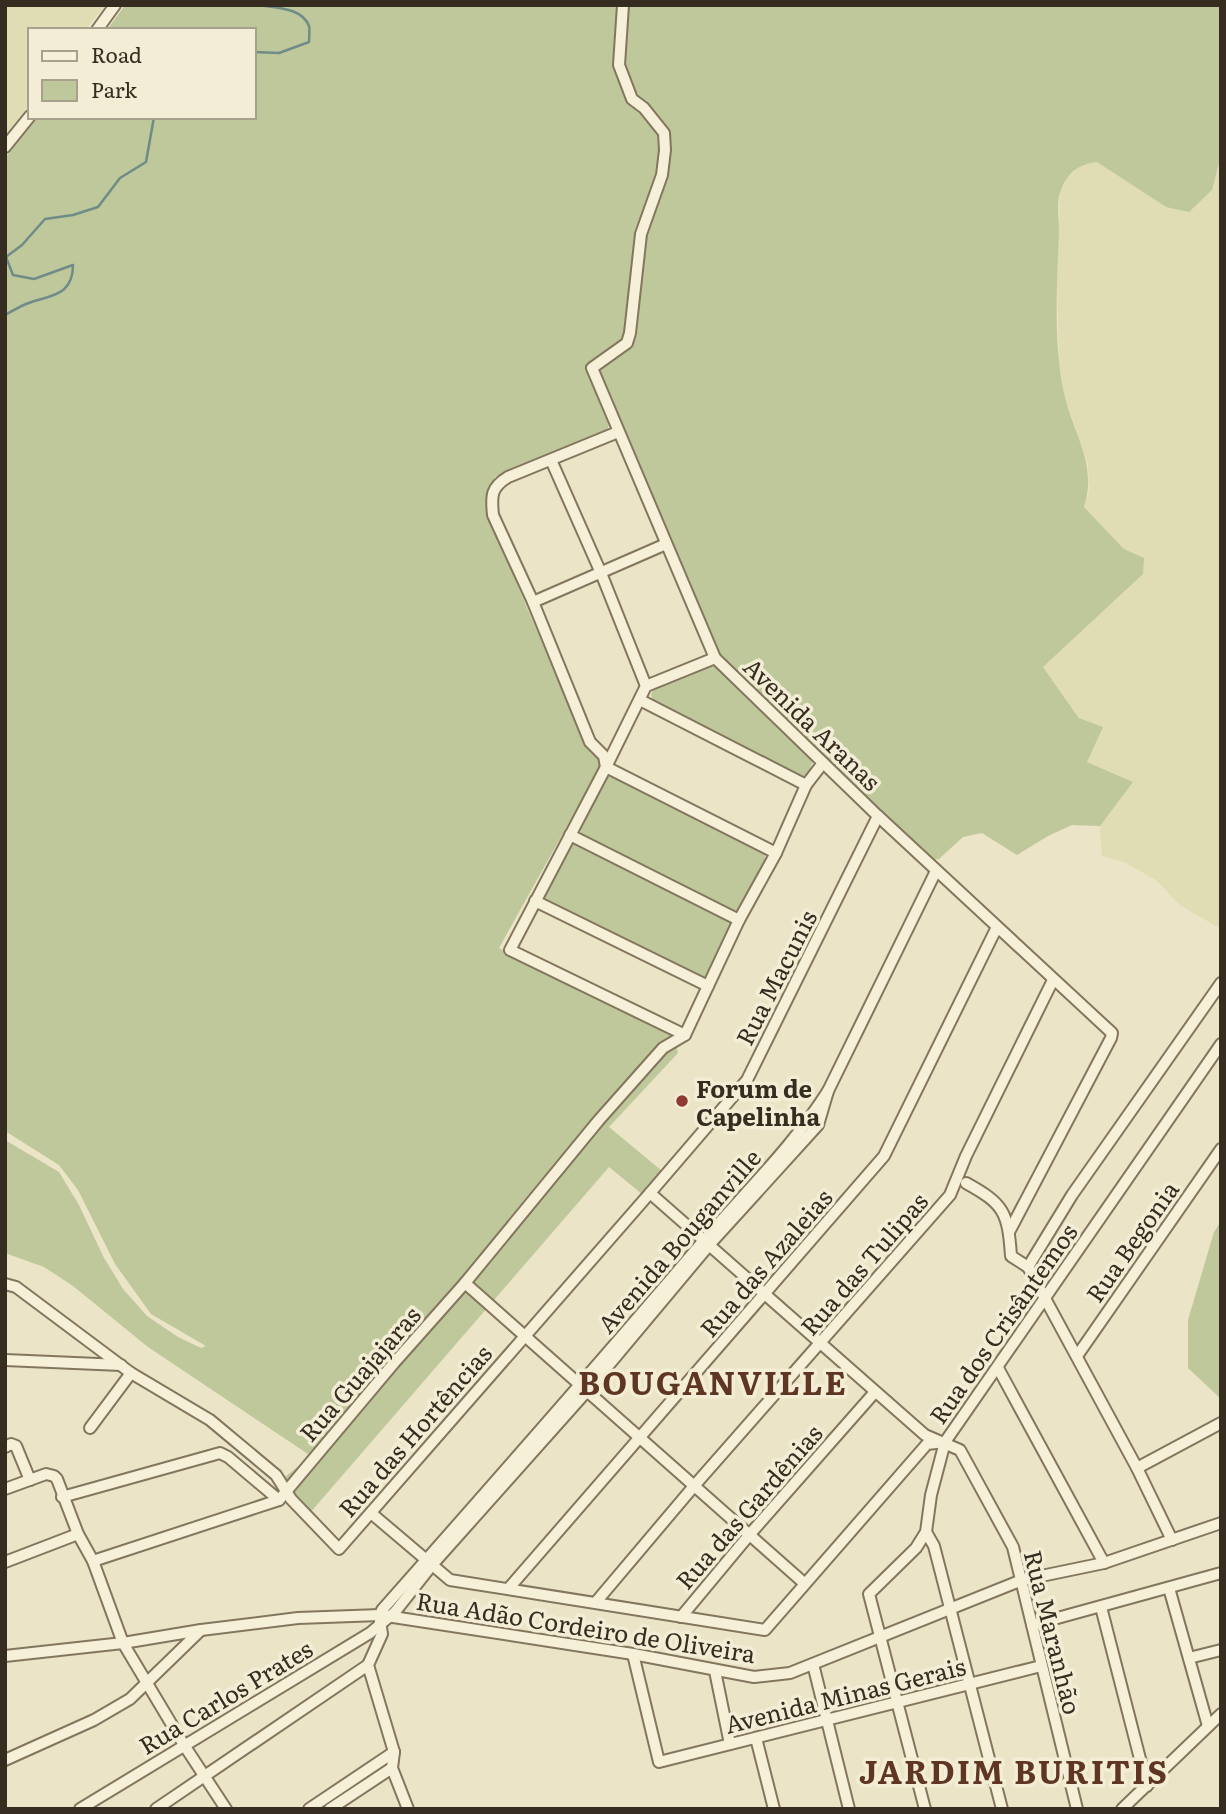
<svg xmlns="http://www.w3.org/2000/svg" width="1226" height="1814" viewBox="0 0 1226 1814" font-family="Literata,serif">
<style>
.farmland{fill:#e0ddb5}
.green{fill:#bec89b}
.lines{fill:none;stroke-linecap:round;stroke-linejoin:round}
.stream{stroke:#6f8c88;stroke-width:2.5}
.minor-casing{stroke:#84765e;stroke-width:14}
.minor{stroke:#f6f0d9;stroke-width:10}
.poi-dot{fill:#8e3c33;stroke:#f3edd5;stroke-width:2.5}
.labels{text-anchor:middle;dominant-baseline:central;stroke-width:7;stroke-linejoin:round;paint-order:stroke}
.street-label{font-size:24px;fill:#362d20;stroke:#f3edd5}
.poi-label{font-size:24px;font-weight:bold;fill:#362d20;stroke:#f3edd5;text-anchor:start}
.district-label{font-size:32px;font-weight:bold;letter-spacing:2px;fill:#5f3623;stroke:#f3edd5}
</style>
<rect width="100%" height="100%" fill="#ebe4c6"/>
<g class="farmland">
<polygon points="5,5 105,5 85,30 30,30 30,102 5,136"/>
<polygon points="1221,156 1221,929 1180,905 1156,880 1124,862 1102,856 1100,826 1133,782 1087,762 1080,718 1043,667 1143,574 1124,549 1084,507 1089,492 1088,464 1064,395 1059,360 1057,283 1060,192 1068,177 1081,165 1097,162 1166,207 1217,173"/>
</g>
<g class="green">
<path d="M125,5H1221V156L1212,190L1189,212L1166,207L1097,162C1078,165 1069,171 1061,190C1056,201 1059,220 1059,232C1057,285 1053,342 1064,393C1073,434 1098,464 1084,507L1124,549L1144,558L1143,574L1043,667L1079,718L1103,727L1087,762L1133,782L1100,826L1072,825L1048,836L1017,855L982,833L963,837L939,859L932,860L719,656L594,361L586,364L609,421L608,429L495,477L487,492L486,512L586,745L599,759L600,767L499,948L673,1034L678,1053L609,1127L662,1171L642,1194L609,1167L309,1514L293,1497L285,1477L311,1456L148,1347L73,1286L44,1267L5,1253V1140L59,1172L79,1205L103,1256L123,1289L147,1316L178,1337L201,1348L206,1346L151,1314L115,1264L78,1190L59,1165L5,1131V158L38,117H254V30H107Z"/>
<polygon points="709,665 717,666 810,757 812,762 809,774 805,776 798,775 654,702 651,695 654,687"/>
<polygon points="611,776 764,853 766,862 740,909 733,911 582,835 579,827 606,777"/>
<polygon points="575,843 731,922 733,925 708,976 700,978 545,900 543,894 570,844"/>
<polygon points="1221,1221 1221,1399 1188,1368 1188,1320 1214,1232"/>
</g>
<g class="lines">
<g class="stream">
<path d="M254,52L279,53L309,42C309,38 310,30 309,26C302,7 274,8 259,5"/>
<path d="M5,315C12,311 19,307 26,304C49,295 73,297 73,265L34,279L13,275L6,257L22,245L45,219L73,215L98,207L120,178L146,162L154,117"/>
</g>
<defs>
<g id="minor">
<polyline points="623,5 619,65 632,99 644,108 664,133 665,150 662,175 641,234 630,333 627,343 592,368 715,658 878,816 1112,1033 1111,1038 1009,1232"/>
<polyline points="97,30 115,5"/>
<polyline points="5,147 30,116"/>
<path d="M618,432L508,477C491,487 491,496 493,515L533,602L590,742L604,756L606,767L776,853"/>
<polyline points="551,460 601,573 646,686"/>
<polyline points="533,602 666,544"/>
<polyline points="640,700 806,785"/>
<polyline points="570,835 739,920"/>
<polyline points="535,901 708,986"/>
<polyline points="685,1035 510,950 606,767 646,686 715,658"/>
<path d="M966,1183C1004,1204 1008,1212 1011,1256L1028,1267L1137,1468L1172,1540"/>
<polyline points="650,1193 925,1435 960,1450 1013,1547 1077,1809"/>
<polyline points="1028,1267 1072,1195 1221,983"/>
<polyline points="465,1283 804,1583"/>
<polyline points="5,1284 16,1287 131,1373 210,1420 276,1475 291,1499 339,1549 650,1193 747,1080 878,816"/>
<polyline points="1077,1356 1221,1149"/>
<polyline points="5,1360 121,1365"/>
<polyline points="998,1368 1104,1563"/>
<polyline points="90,1428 131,1373"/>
<polyline points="5,1447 11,1444 16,1446 30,1480"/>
<polyline points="1137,1468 1221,1423"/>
<polyline points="5,1489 46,1474 54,1476 57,1479 78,1534 93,1561 123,1643 184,1745 226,1809"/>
<polyline points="62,1497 220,1453 228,1457 279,1500"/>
<polyline points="371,1513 450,1580 765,1630 927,1444 945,1442 1221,1044"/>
<polyline points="926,1532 934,1546 1002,1809"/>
<polyline points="93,1561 279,1500 394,1363 465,1283 599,1120 663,1048 685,1035 739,920 776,853 806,785 823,763"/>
<polyline points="5,1562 78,1534"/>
<polyline points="509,1588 884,1156 997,927"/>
<polyline points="1169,1588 1208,1726"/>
<polyline points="596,1602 694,1486 950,1195 966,1156 1053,980"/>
<polyline points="1101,1607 1147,1786"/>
<path d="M380,1615L382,1610C488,1490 595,1369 699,1246C742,1195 792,1148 828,1091L936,871"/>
<polyline points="681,1617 750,1534 875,1392"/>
<polyline points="380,1621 382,1634 368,1665 394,1752 392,1768 408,1809"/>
<polyline points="1032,1625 1221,1573"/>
<polyline points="633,1654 659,1762 1041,1666"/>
<polyline points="5,1656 123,1643 201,1630 298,1618 380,1615 633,1654 754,1677 790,1673 1022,1580 1104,1563 1221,1523"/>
<polyline points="1189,1658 1221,1650"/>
<polyline points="813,1664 849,1809"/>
<polyline points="715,1671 730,1744"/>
<polyline points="756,1738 774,1809"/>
<polyline points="5,1760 94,1720 130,1699 201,1630"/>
<polyline points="80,1809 370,1633 395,1612 432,1565 587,1391 710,1244 818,1125 828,1091"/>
<polyline points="156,1809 368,1665"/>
<polyline points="309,1809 394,1752"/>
<polyline points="330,1809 392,1768"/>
<polyline points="925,1809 869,1594 916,1548 926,1532 931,1495 945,1442"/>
<polyline points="1122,1809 1221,1714"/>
</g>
</defs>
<use href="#minor" class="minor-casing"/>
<use href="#minor" class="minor"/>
</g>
<circle class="poi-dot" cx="682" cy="1101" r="7"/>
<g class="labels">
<g class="street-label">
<text transform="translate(813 723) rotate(44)">Avenida Aranas</text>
<text transform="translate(775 977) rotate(-63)">Rua Macunis</text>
<text transform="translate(678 1240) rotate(-49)">Avenida Bouganville</text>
<text transform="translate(1131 1241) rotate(-55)">Rua Begonia</text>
<text transform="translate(765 1262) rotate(-49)">Rua das Azaleias</text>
<text transform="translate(863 1263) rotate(-49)">Rua das Tulipas</text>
<text transform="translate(1002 1323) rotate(-55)">Rua dos Crisântemos</text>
<text transform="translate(359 1373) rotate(-49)">Rua Guajajaras</text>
<text transform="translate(414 1430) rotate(-49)">Rua das Hortências</text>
<text transform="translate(748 1506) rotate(-49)">Rua das Gardênias</text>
<text transform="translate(586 1626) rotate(9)">Rua Adão Cordeiro de Oliveira</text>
<text transform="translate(1054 1632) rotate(76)">Rua Maranhão</text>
<text transform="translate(845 1694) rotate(-14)">Avenida Minas Gerais</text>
<text transform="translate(225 1696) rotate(-31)">Rua Carlos Prates</text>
</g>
<g class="poi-label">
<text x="696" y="1087">Forum de<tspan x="696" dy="28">Capelinha</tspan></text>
</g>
<g class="district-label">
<text x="713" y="1381">BOUGANVILLE</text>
<text x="1014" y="1770">JARDIM BURITIS</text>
</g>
</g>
<rect width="1226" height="1814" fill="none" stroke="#362d20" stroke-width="14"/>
<rect x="28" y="28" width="228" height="91" fill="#f3edd5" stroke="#a7a08d" stroke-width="2"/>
<rect x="42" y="51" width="35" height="10" fill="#f6f0d9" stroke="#a7a08d" stroke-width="2"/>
<text x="91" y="63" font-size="21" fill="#362d20">Road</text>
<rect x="42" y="80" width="35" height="21" fill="#bec89b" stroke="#a7a08d" stroke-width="2"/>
<text x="91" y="98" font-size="21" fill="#362d20">Park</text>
</svg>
